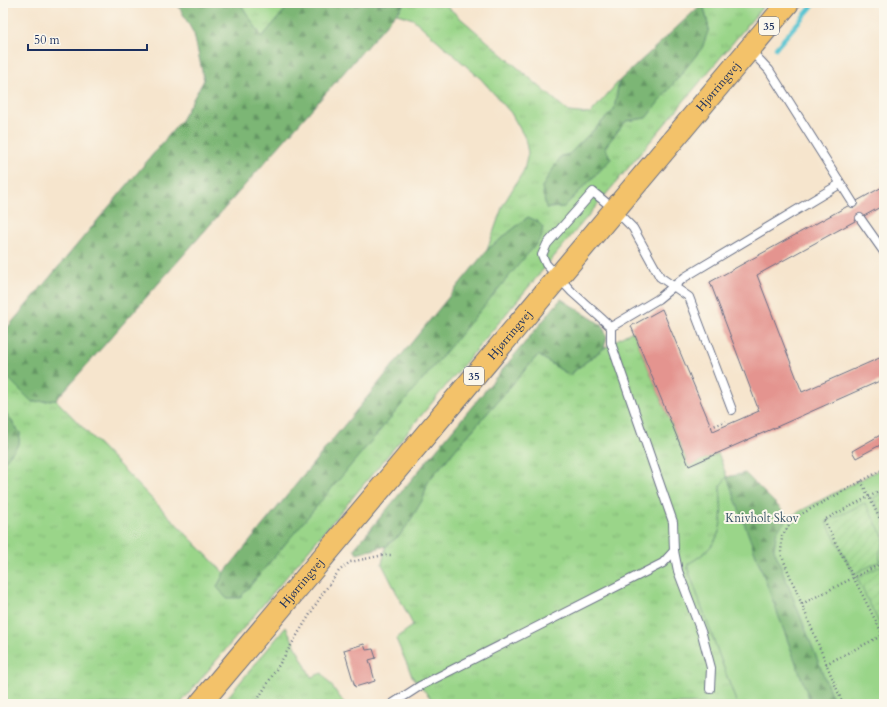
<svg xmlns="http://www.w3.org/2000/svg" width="887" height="707" viewBox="0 0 887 707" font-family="Cardo,serif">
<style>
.grass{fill:url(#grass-tufts);stroke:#5a8274}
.forest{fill:url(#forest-firs);stroke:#4b726a}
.park{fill:#9ad589;stroke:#5a8274}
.garden{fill:url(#garden-furrows);stroke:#5a8274}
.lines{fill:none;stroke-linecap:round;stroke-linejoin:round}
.stream{stroke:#58c4d1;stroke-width:4.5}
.building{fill:#e4948f}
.service-casing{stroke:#686f85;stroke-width:10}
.primary-casing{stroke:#686f85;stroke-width:24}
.path{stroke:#686f85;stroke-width:2.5;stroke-dasharray:1 3;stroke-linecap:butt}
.service{stroke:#fff;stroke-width:8}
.primary{stroke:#f3c26a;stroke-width:22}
.labels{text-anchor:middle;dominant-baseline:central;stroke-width:4;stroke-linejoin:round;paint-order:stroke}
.shield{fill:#fbf7ec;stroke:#5e6b89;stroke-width:1}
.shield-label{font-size:11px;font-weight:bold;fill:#1b2f5e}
.street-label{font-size:12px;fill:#1b2f5e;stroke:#fbf7ec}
.park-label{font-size:12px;fill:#3b5869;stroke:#fbf7ec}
</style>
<defs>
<pattern id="grass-tufts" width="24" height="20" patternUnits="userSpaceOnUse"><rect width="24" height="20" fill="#9ad589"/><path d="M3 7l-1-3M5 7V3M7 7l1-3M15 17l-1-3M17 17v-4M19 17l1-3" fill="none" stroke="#84b779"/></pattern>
<pattern id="forest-firs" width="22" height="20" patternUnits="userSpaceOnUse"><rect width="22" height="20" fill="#7bb675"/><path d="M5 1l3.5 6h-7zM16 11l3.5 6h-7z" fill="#649463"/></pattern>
<pattern id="garden-furrows" width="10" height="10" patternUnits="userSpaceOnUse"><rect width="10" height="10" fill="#9ad589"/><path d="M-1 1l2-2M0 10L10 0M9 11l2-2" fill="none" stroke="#84b779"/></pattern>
</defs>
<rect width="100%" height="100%" fill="#fbf7ec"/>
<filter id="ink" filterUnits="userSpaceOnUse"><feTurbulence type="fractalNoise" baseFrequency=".025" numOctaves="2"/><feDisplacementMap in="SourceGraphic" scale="8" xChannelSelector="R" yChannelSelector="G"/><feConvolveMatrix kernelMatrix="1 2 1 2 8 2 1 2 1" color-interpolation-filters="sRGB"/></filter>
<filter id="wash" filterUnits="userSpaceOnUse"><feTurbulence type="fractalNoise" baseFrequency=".012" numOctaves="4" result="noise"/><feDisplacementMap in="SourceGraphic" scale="16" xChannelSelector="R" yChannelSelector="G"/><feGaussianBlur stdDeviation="0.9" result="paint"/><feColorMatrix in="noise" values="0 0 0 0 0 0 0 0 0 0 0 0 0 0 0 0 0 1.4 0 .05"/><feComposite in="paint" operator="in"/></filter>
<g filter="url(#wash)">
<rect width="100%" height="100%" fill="#f6e5cd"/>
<g class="grass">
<polygon points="240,3 291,3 262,38"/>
<polygon points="405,3 443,3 569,112 590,114 619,81 614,110 569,154 542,187 547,208 564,207 611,159 604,147 626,121 646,118 709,29 703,3 766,3 180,704 3,704 3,463 19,444 20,433 3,409 3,373 32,402 56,400 224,573 217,587 528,217 487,250 503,205 524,170 528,153 525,138 511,113 481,79 413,19 397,14"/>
<path d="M633,331L689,466L718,453L727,477L720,486C723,524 725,543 688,564V569L737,704H436L413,678L396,639L413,625L382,564L386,546L400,535L423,499L428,481L538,355L569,375C590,359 610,342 633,331Z"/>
<polygon points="286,627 311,677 322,673 345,704 222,704"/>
</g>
<g class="forest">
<polygon points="177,3 240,3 262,37 291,3 405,3 56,400 32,402 3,373 3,333 180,122 204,80 194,34"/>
<polygon points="703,3 709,29 702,48 646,118 626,121 605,147 611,159 564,207 546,208 542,187 561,156 569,154 614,110 619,81"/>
<polygon points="528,217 537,221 543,227 541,238 240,598 226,598 217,587 224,573 487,250"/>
<polygon points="561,299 602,325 607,337 604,348 569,375 538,355 428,481 423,499 409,523 400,535 386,546 357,554 354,549"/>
<polygon points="3,409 20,433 19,444 3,463"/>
<polygon points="745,473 789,517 777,531 774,549 835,704 811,704 727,477"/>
</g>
<g class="park">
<polygon points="884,467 884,704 835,704 774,549 777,531 789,517"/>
<path d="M727,477L811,704H737L688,569V564C725,543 723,525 720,486Z"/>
</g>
<g class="garden">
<polygon points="884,492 884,519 873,498"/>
<path d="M865,503L884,538C884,547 878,549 880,561L854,574L826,522Z"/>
<polygon points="883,565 884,630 883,631 857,578"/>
</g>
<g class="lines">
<polyline class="stream" points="776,48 815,3"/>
</g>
<g id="blocks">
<g class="building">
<polygon points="884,186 884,205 757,275 802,392 884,356 884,379 689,466 631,326 662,309 713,431 759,411 710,282"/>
<polygon points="884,433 884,443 856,458 852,451"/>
<polygon points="364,644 366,650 373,649 376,658 369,660 375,681 355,687 344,650"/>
</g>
</g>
</g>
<g filter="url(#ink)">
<use href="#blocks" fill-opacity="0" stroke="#686f85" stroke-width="1"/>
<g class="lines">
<defs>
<g id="service">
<polyline points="750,50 769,70 853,203"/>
<polyline points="860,218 884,252"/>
<polyline points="611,327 658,299 685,277 840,184"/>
<polyline points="710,689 711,668 702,634 678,571 674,551 673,522 611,343 611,327 572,292 546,264 542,255 547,244 593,192 614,209 633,228 660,277 689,297 732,410"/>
<polyline points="392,704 420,686 663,563 674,551"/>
</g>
<g id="primary">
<path id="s1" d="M200,704L788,3"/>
</g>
</defs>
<use href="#service" class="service-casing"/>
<use href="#primary" class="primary-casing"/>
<g class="path">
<polyline points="711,427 726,421"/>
<polyline points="861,481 884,527"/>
<polyline points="884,489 824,520 883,635 884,635"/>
<polyline points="802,604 884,562"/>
<polyline points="826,664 883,635"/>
<polyline points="255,704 323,593 339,571 350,562 384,555 393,555"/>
<polyline points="843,704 781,554 782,536 794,518 884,469"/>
</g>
<use href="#service" class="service"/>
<use href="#primary" class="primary"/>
</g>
</g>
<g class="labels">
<g class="shield">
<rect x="759" y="17" width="20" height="18" rx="3"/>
<rect x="464" y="367" width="20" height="18" rx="3"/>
</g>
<g class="shield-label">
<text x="769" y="26">35</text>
<text x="474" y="376">35</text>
</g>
<g class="street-label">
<text stroke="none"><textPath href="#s1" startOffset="806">Hjørringvej</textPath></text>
<text stroke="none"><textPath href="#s1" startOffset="482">Hjørringvej</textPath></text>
<text stroke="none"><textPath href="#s1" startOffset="158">Hjørringvej</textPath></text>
</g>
<g class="park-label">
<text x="762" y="518">Knivholt Skov</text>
</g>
</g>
<rect width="887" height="707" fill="none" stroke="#fbf7ec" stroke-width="16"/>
<path d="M28 44v6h119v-6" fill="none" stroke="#1b2f5e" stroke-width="2"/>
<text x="34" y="44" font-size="12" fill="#1b2f5e" stroke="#fbf7ec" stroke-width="3" paint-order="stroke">50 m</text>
</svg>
